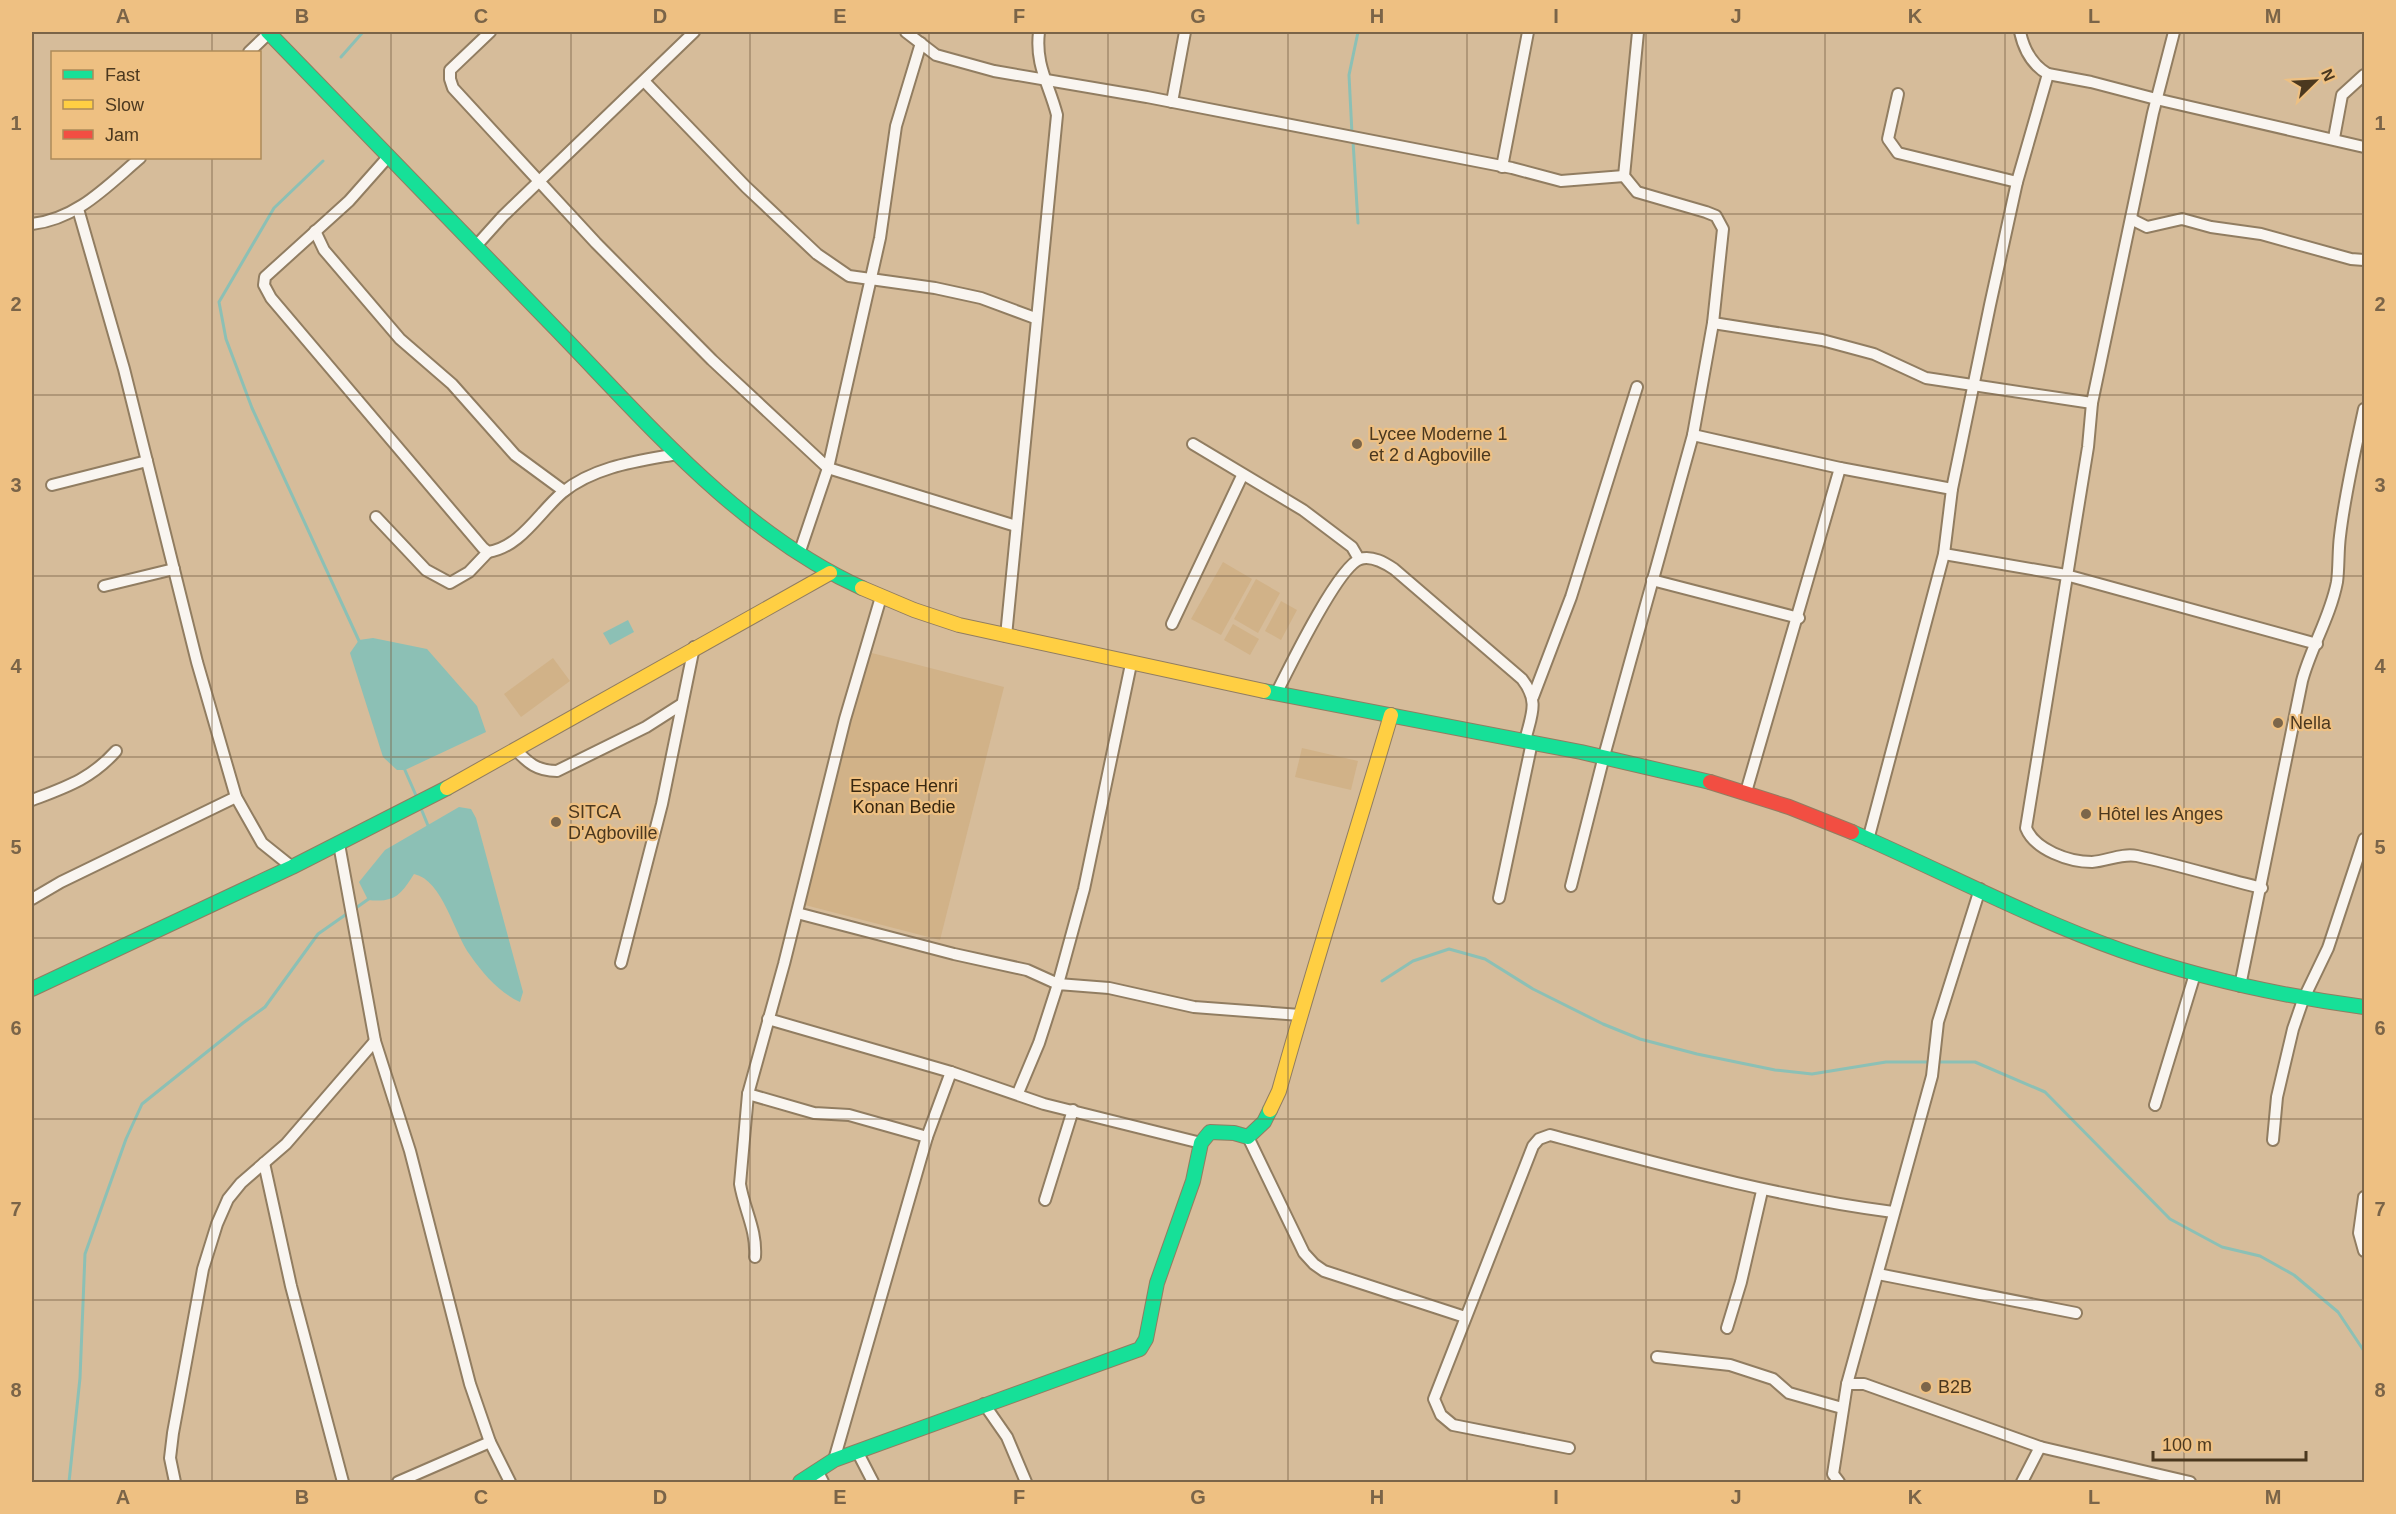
<svg xmlns="http://www.w3.org/2000/svg" width="2396" height="1514" viewBox="0 0 2396 1514" font-family="Helvetica,sans-serif">
<style>
.green{fill:#d1b288}
.water{fill:#8cc0b5}
.lines{fill:none;stroke-linecap:round;stroke-linejoin:round}
.stream{stroke:#8cc0b5;stroke-width:3}
.street-casing{stroke:#917d61;stroke-width:14}
.fast-casing{stroke:#917d61;stroke-width:16}
.slow-casing{stroke:#917d61;stroke-width:16}
.jam-casing{stroke:#917d61;stroke-width:16}
.street{stroke:#f9f5f0;stroke-width:10}
.fast{stroke:#16e098;stroke-width:14}
.slow{stroke:#ffcf43;stroke-width:14}
.jam{stroke:#f24e42;stroke-width:14}
.grid{fill:none;stroke:#7a6448;stroke-width:1.5;stroke-opacity:0.55}
.poi-dot{fill:#7c664a;stroke:#eec082;stroke-width:2}
.labels{text-anchor:middle;dominant-baseline:central;stroke-width:4.5;stroke-linejoin:round;paint-order:stroke}
.poi-label{font-size:18px;fill:#4b381f;stroke:#eec082;text-anchor:start}
.park-label{font-size:18px;fill:#382710;stroke:#eec082}
.neatline{fill:none;stroke:#7a6448;stroke-width:2}
.grid-label{font-size:20px;text-anchor:middle;font-weight:bold;fill:#7a6448}
</style>
<rect width="100%" height="100%" fill="#d6bc9a"/>
<g class="green">
<polygon points="1223,562 1252,579 1221,635 1191,619"/>
<polygon points="1256,579 1280,593 1258,633 1234,619"/>
<polygon points="1281,601 1297,610 1281,640 1265,631"/>
<polygon points="1233,624 1259,639 1250,655 1224,640"/>
<polygon points="868,652 1004,687 940,940 805,905"/>
<polygon points="553,658 570,681 521,717 504,694"/>
<polygon points="1302,748 1358,761 1351,790 1295,777"/>
</g>
<g class="water">
<polygon points="628,620 634,632 610,645 603,633"/>
<polygon points="373,638 427,649 477,706 486,732 405,770 397,770 383,757 350,653 359,640"/>
<path d="M459,807L471,809L476,818L523,992L520,1002C499,992 484,975 470,955C454,934 443,880 414,874C401,894 396,903 368,900L359,882L385,850Z"/>
</g>
<g class="lines">
<g class="stream">
<polyline points="341,57 363,32"/>
<polyline points="1352,134 1349,75 1358,32"/>
<polyline points="1353,141 1358,223"/>
<polyline points="323,161 274,208 219,302 226,339 252,408 360,643"/>
<polyline points="404,768 418,800"/>
<polyline points="420,806 429,828"/>
<polyline points="353,910 370,898"/>
<polyline points="1382,981 1413,961 1449,949 1485,959 1533,989 1603,1024 1640,1039 1697,1054 1775,1070 1812,1074 1886,1062 1931,1062"/>
<polyline points="1938,1062 1975,1062 2045,1092 2170,1219 2222,1247 2260,1256 2294,1275 2338,1312 2364,1351"/>
<polyline points="69,1482 80,1378 85,1254 126,1139 142,1104 243,1023 265,1007 318,934 348,913"/>
</g>
<defs>
<g id="street">
<polyline points="490,32 450,70 450,79 453,88 596,243 712,360 828,468 1016,526"/>
<polyline points="906,32 936,55 994,71 1147,97 1512,168 1561,181 1624,176"/>
<polyline points="249,52 269,33"/>
<polyline points="2048,74 2091,82 2156,99 2364,147"/>
<polyline points="644,81 746,187 817,254 849,276 935,288 981,298 1035,318"/>
<polyline points="1898,94 1888,139 1898,153 2017,182"/>
<polyline points="1172,102 1185,32"/>
<polyline points="2334,138 2342,95 2364,75"/>
<path d="M388,157L349,201L265,277L264,285L271,298L483,548L488,552C521,547 539,512 563,492C595,466 639,461 677,454"/>
<polyline points="1502,167 1528,32"/>
<polyline points="78,209 124,369 197,662 236,797 262,843 292,867"/>
<polyline points="2131,219 2147,227 2182,219 2211,227 2261,234 2351,259 2364,260"/>
<path d="M32,224C77,219 107,186 140,158"/>
<polyline points="315,231 324,250 400,339 452,384 515,455 564,491"/>
<polyline points="476,246 503,216 694,32"/>
<polyline points="1713,323 1822,340 1874,354 1926,378 2092,403 2153,113 2174,32"/>
<path d="M2092,403L2088,447L2026,828C2035,850 2069,862 2092,862C2107,861 2122,853 2137,856C2179,865 2220,878 2262,888"/>
<polyline points="1693,435 1840,468 1746,792"/>
<polyline points="1193,444 1303,510 1352,547 1359,559"/>
<polyline points="1840,468 1952,489"/>
<polyline points="52,485 147,461"/>
<polyline points="376,517 426,570 450,583 469,572 488,552"/>
<polyline points="799,554 828,468 880,238 896,126 921,43"/>
<polyline points="1944,554 2066,575 2317,644"/>
<polyline points="1652,580 1799,618"/>
<polyline points="104,586 174,569"/>
<polyline points="1172,624 1242,476"/>
<path d="M1006,636L1057,115C1049,84 1035,65 1039,32"/>
<path d="M1277,692C1289,668 1338,567 1360,559C1372,555 1385,563 1394,569L1522,679C1540,702 1531,715 1525,741"/>
<polyline points="1533,697 1571,597 1637,387"/>
<path d="M515,749C528,763 537,771 557,771L646,727L682,704"/>
<path d="M32,800C66,787 91,779 116,751"/>
<path d="M1868,840L1944,554L1952,489L1990,305L2017,182L2048,74C2032,65 2024,50 2020,32"/>
<polyline points="339,844 375,1041 410,1151 470,1384 490,1442 510,1482"/>
<polyline points="1571,886 1604,756 1693,435 1713,323 1723,229 1716,216 1706,212 1637,192 1624,176 1638,32"/>
<polyline points="1499,898 1532,742"/>
<polyline points="32,899 61,882 236,797"/>
<polyline points="797,913 954,954 1027,970 1058,984 1084,889 1131,664"/>
<polyline points="621,963 662,804 694,647"/>
<path d="M2240,986L2302,681C2311,647 2330,618 2337,582C2339,567 2338,551 2340,536C2345,493 2355,451 2364,409"/>
<polyline points="768,1019 951,1072 1044,1104 1201,1143"/>
<polyline points="1018,1093 1039,1043 1058,984 1109,988 1194,1007 1300,1015"/>
<polyline points="748,1094 814,1113 849,1115 927,1137"/>
<polyline points="2155,1105 2195,974"/>
<polyline points="1248,1137 1304,1253 1314,1264 1324,1271 1465,1317"/>
<polyline points="2273,1140 2277,1097 2293,1029 2303,1000 2328,948 2364,839"/>
<polyline points="264,1163 291,1286 343,1482"/>
<polyline points="2364,1197 2359,1233 2364,1251"/>
<polyline points="1045,1200 1073,1110"/>
<path d="M755,1257C757,1230 744,1209 740,1184L748,1094L784,964L845,719L881,597"/>
<polyline points="1878,1274 2076,1313"/>
<polyline points="1727,1328 1741,1282 1762,1191"/>
<polyline points="1657,1357 1730,1365 1773,1379 1789,1393 1842,1408"/>
<polyline points="1847,1384 1864,1384 2040,1447 2190,1482"/>
<polyline points="984,1404 1007,1437 1026,1482"/>
<path d="M1569,1448L1453,1425L1441,1415L1434,1399L1533,1146L1539,1139L1550,1135C1663,1165 1777,1197 1893,1212"/>
<polyline points="858,1453 873,1482"/>
<polyline points="834,1460 927,1137 951,1072"/>
<polyline points="818,1472 823,1482"/>
<polyline points="175,1482 170,1458 173,1433 203,1269 217,1224 228,1199 241,1183 286,1144 375,1041"/>
<polyline points="398,1482 490,1442"/>
<polyline points="1839,1482 1833,1474 1847,1384 1932,1076 1938,1022 1980,889"/>
<polyline points="2022,1482 2040,1447"/>
</g>
<g id="fast">
<path d="M268,32C364,131 460,230 556,329C648,424 739,532 862,588"/>
<polyline points="1264,691 1581,752 1710,782"/>
<path d="M1852,832C1942,871 2028,917 2120,950C2199,978 2281,996 2364,1007"/>
<polyline points="32,989 292,867 447,788"/>
<polyline points="800,1482 834,1460 1140,1349 1146,1339 1157,1283 1193,1181 1201,1143 1210,1132 1234,1133 1248,1137 1264,1122 1270,1110"/>
</g>
<g id="slow">
<polyline points="862,588 914,610 959,625 1264,691"/>
<polyline points="447,788 830,573"/>
<path d="M1270,1110L1279,1091C1314,965 1354,841 1391,715"/>
</g>
<polyline id="jam" points="1710,782 1789,807 1852,832"/>
</defs>
<use href="#street" class="street-casing"/>
<use href="#fast" class="fast-casing"/>
<use href="#slow" class="slow-casing"/>
<use href="#jam" class="jam-casing"/>
<use href="#street" class="street"/>
<use href="#fast" class="fast"/>
<use href="#slow" class="slow"/>
<use href="#jam" class="jam"/>
</g>
<path class="grid" d="M212,32V52M391,32V1482M571,32V1482M750,32V1482M929,32V1482M1108,32V1482M1288,32V1482M1467,32V1482M1646,32V1482M1825,32V1482M2005,32V1482M2184,32V1482M212,158V1482M32,214H2364M32,395H2364M32,576H2364M32,757H2364M32,938H2364M32,1119H2364M32,1300H2364"/>
<g class="poi-dot">
<circle cx="1357" cy="444" r="6"/>
<circle cx="2278" cy="723" r="6"/>
<circle cx="2086" cy="814" r="6"/>
<circle cx="556" cy="822" r="6"/>
<circle cx="1926" cy="1387" r="6"/>
</g>
<g class="labels">
<g class="poi-label">
<text x="1369" y="434">Lycee Moderne 1<tspan x="1369" dy="21">et 2 d Agboville</tspan></text>
<text x="2290" y="723">Nella</text>
<text x="568" y="812">SITCA<tspan x="568" dy="21">D'Agboville</tspan></text>
<text x="2098" y="814">Hôtel les Anges</text>
<text x="1938" y="1387">B2B</text>
</g>
<g class="park-label">
<text x="904" y="786">Espace Henri<tspan x="904" dy="21">Konan Bedie</tspan></text>
</g>
</g>
<rect width="2396" height="1514" fill="none" stroke="#eec082" stroke-width="66"/>
<rect x="51" y="51" width="210" height="108" fill="#eec082" stroke="#ad8a5a" stroke-width="1.5"/>
<rect x="63" y="70" width="30" height="9" fill="#16e098" stroke="#ad8a5a" stroke-width="1.5"/>
<text x="105" y="81" font-size="18" fill="#4b381f">Fast</text>
<rect x="63" y="100" width="30" height="9" fill="#ffcf43" stroke="#ad8a5a" stroke-width="1.5"/>
<text x="105" y="111" font-size="18" fill="#4b381f">Slow</text>
<rect x="63" y="130" width="30" height="9" fill="#f24e42" stroke="#ad8a5a" stroke-width="1.5"/>
<text x="105" y="141" font-size="18" fill="#4b381f">Jam</text>
<g transform="translate(2315 81) rotate(66)" stroke="#eec082" stroke-width="4.5" paint-order="stroke">
<path d="M0-4.5L10 22L0 15L-10 22Z" fill="#4b381f"/>
<text y="-9" font-size="16" font-weight="bold" text-anchor="middle" fill="#4b381f">N</text>
</g>
<path d="M2153 1451v9h153v-9" fill="none" stroke="#4b381f" stroke-width="3"/>
<text x="2162" y="1451" font-size="18" fill="#4b381f" stroke="#eec082" stroke-width="4.5" paint-order="stroke">100 m</text>
<rect x="33" y="33" width="2330" height="1448" class="neatline"/>
<g class="grid-label">
<text x="123" y="23">A</text>
<text x="302" y="23">B</text>
<text x="481" y="23">C</text>
<text x="660" y="23">D</text>
<text x="840" y="23">E</text>
<text x="1019" y="23">F</text>
<text x="1198" y="23">G</text>
<text x="1377" y="23">H</text>
<text x="1556" y="23">I</text>
<text x="1736" y="23">J</text>
<text x="1915" y="23">K</text>
<text x="2094" y="23">L</text>
<text x="2273" y="23">M</text>
<text x="16" y="130">1</text>
<text x="2380" y="130">1</text>
<text x="16" y="311">2</text>
<text x="2380" y="311">2</text>
<text x="16" y="492">3</text>
<text x="2380" y="492">3</text>
<text x="16" y="673">4</text>
<text x="2380" y="673">4</text>
<text x="16" y="854">5</text>
<text x="2380" y="854">5</text>
<text x="16" y="1035">6</text>
<text x="2380" y="1035">6</text>
<text x="16" y="1216">7</text>
<text x="2380" y="1216">7</text>
<text x="16" y="1397">8</text>
<text x="2380" y="1397">8</text>
<text x="123" y="1504">A</text>
<text x="302" y="1504">B</text>
<text x="481" y="1504">C</text>
<text x="660" y="1504">D</text>
<text x="840" y="1504">E</text>
<text x="1019" y="1504">F</text>
<text x="1198" y="1504">G</text>
<text x="1377" y="1504">H</text>
<text x="1556" y="1504">I</text>
<text x="1736" y="1504">J</text>
<text x="1915" y="1504">K</text>
<text x="2094" y="1504">L</text>
<text x="2273" y="1504">M</text>
</g>
</svg>
